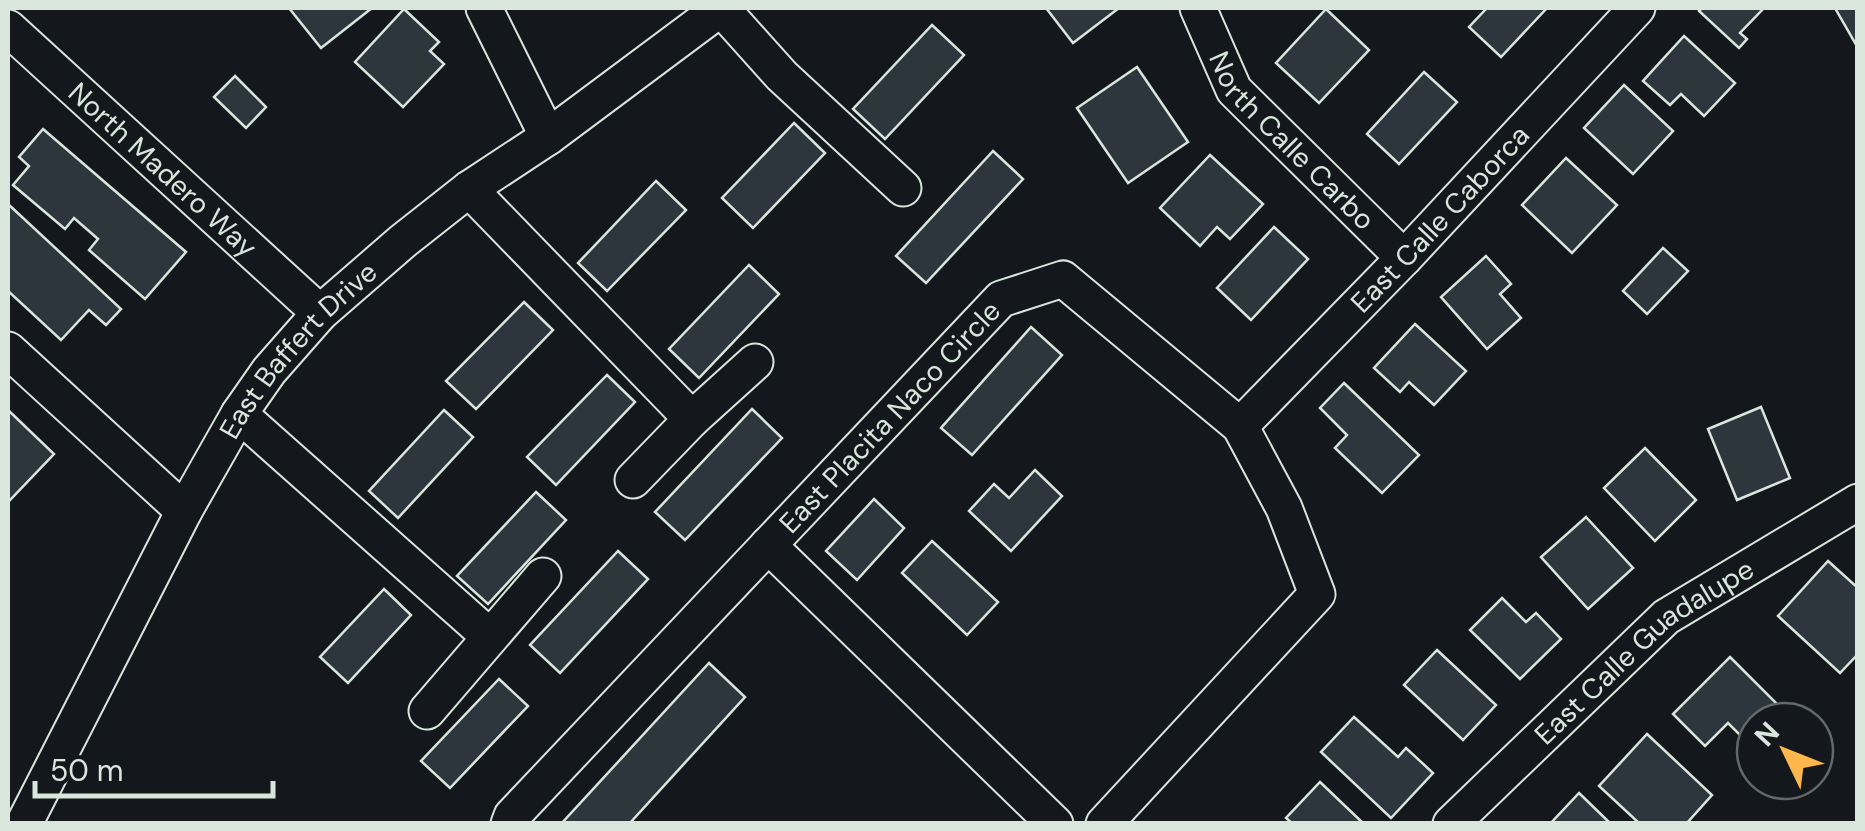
<svg xmlns="http://www.w3.org/2000/svg" width="1865" height="831" viewBox="0 0 1865 831" font-family="'DM Sans',sans-serif">
<style>
.building{fill:#2c363c;stroke:#d8e6dc;stroke-width:2.5}
.lines{fill:none;stroke-linecap:round;stroke-linejoin:round}
.minor-casing{stroke:#d8e6dc;stroke-width:39}
.minor{stroke:#14181c;stroke-width:35}
.labels{text-anchor:middle;dominant-baseline:central;stroke-width:8;stroke-linejoin:round;paint-order:stroke}
.street-label{font-size:28px;fill:#d8e6dc;stroke:#14181c}
</style>
<rect width="100%" height="100%" fill="#14181c"/>
<g class="building">
<polygon points="289,8 372,8 321,48"/>
<polygon points="1046,8 1119,8 1073,43"/>
<polygon points="1487,8 1547,8 1501,57 1469,27"/>
<polygon points="1702,8 1764,8 1740,33 1747,39 1739,48 1699,11"/>
<polygon points="1835,8 1858,8 1858,48"/>
<polygon points="404,9 439,42 430,51 444,64 403,107 355,62"/>
<polygon points="1326,9 1369,50 1319,103 1276,63"/>
<polygon points="932,25 964,55 885,139 853,109"/>
<polygon points="1684,36 1735,83 1704,116 1681,94 1670,105 1643,81"/>
<polygon points="1137,67 1188,142 1128,183 1077,108"/>
<polygon points="1424,72 1457,102 1399,164 1367,134"/>
<polygon points="235,76 266,107 246,128 214,97"/>
<polygon points="1624,85 1673,131 1633,174 1584,128"/>
<polygon points="794,123 825,153 753,228 722,198"/>
<polygon points="43,129 186,252 145,299 89,250 98,239 74,218 65,229 13,185 29,166 19,157"/>
<polygon points="993,151 1023,179 926,283 896,256"/>
<polygon points="1210,155 1263,204 1230,239 1217,227 1200,246 1160,208"/>
<polygon points="1566,158 1617,205 1572,253 1522,205"/>
<polygon points="656,181 686,210 607,291 578,263"/>
<polygon points="8,204 121,309 106,325 89,310 61,340 8,291"/>
<polygon points="1274,227 1308,259 1251,320 1217,288"/>
<polygon points="1663,248 1688,271 1647,314 1623,291"/>
<polygon points="1486,256 1511,284 1500,294 1521,318 1487,349 1441,297"/>
<polygon points="749,265 779,294 699,378 669,349"/>
<polygon points="524,302 553,330 476,409 446,381"/>
<polygon points="1415,324 1466,371 1434,405 1409,382 1400,392 1374,368"/>
<polygon points="1031,327 1062,355 972,455 941,428"/>
<polygon points="607,375 635,402 556,485 527,457"/>
<polygon points="1344,383 1419,455 1382,493 1335,448 1347,435 1320,408"/>
<polygon points="1761,407 1790,478 1737,500 1708,429"/>
<polygon points="752,409 782,438 685,540 655,512"/>
<polygon points="8,410 54,454 9,501 8,499"/>
<polygon points="444,410 473,437 398,518 369,491"/>
<polygon points="1645,448 1696,500 1655,541 1604,488"/>
<polygon points="1035,470 1062,496 1011,551 969,511 994,484 1009,498"/>
<polygon points="536,492 566,520 488,604 457,576"/>
<polygon points="874,499 904,528 857,580 826,551"/>
<polygon points="1586,517 1633,568 1588,609 1541,557"/>
<polygon points="932,541 998,602 967,635 902,573"/>
<polygon points="618,551 648,579 560,673 530,645"/>
<polygon points="1828,561 1858,588 1858,654 1840,673 1778,616"/>
<polygon points="384,589 411,615 348,683 320,657"/>
<polygon points="1502,598 1526,622 1536,613 1561,639 1520,679 1470,630"/>
<polygon points="1437,650 1496,705 1463,740 1404,685"/>
<polygon points="1730,657 1781,708 1768,721 1755,721 1755,734 1747,742 1728,723 1705,746 1673,714"/>
<polygon points="709,663 745,697 629,824 561,824"/>
<polygon points="499,679 528,706 450,788 421,761"/>
<polygon points="1354,717 1398,757 1406,748 1433,773 1391,818 1321,752"/>
<polygon points="1647,734 1712,795 1686,824 1640,824 1599,786"/>
<polygon points="1320,782 1364,824 1293,824 1286,818"/>
<polygon points="1579,793 1611,824 1550,824"/>
</g>
<g class="lines">
<defs>
<g id="minor">
<polyline points="484,8 548,137"/>
<path id="s1" d="M1198,8L1234,90L1404,258"/>
<path id="s2" d="M8,28L320,313"/>
<polyline points="469,189 692,419"/>
<polyline points="8,350 184,511"/>
<polyline points="239,414 490,637"/>
<path id="s3" d="M1240,426L1404,258L1637,8"/>
<polyline points="633,480 692,419 755,362"/>
<polyline points="768,545 1055,824"/>
<polyline points="427,711 543,576"/>
<path id="s4" d="M24,824L184,511L239,414L269,371L320,313L403,241L469,189L548,137L721,8L782,76L903,188"/>
<path id="s5" d="M509,824L512,816L1001,299L1063,279L1240,426L1284,508L1317,594L1104,824"/>
<path id="s6" d="M1451,824L1666,617L1858,502"/>
</g>
</defs>
<use href="#minor" class="minor-casing"/>
<use href="#minor" class="minor"/>
</g>
<g class="labels">
<g class="street-label">
<text stroke="none"><textPath href="#s1" startOffset="165">North Calle Carbo</textPath></text>
<text stroke="none"><textPath href="#s2" startOffset="210">North Madero Way</textPath></text>
<text stroke="none"><textPath href="#s3" startOffset="288">East Calle Caborca</textPath></text>
<text stroke="none"><textPath href="#s4" startOffset="550">East Baffert Drive</textPath></text>
<text stroke="none"><textPath href="#s5" startOffset="558">East Placita Naco Circle</textPath></text>
<text stroke="none"><textPath href="#s6" startOffset="260">East Calle Guadalupe</textPath></text>
</g>
</g>
<rect width="1865" height="831" fill="none" stroke="#d8e6dc" stroke-width="20"/>
<g transform="translate(1785 751) rotate(313)"><circle r="48" fill="#14181c" stroke="#626a69" stroke-width="2.5"/>
<path d="M0-8L18 38L0 25L-18 38Z" fill="#ffb74d"/>
<text y="-15" font-size="28" font-weight="bold" text-anchor="middle" fill="#d8e6dc">N</text>
</g>
<path d="M35 781v15h238v-15" fill="none" stroke="#d8e6dc" stroke-width="5"/>
<text x="50" y="781" font-size="30" fill="#d8e6dc" stroke="#14181c" stroke-width="8" paint-order="stroke">50 m</text>
</svg>
